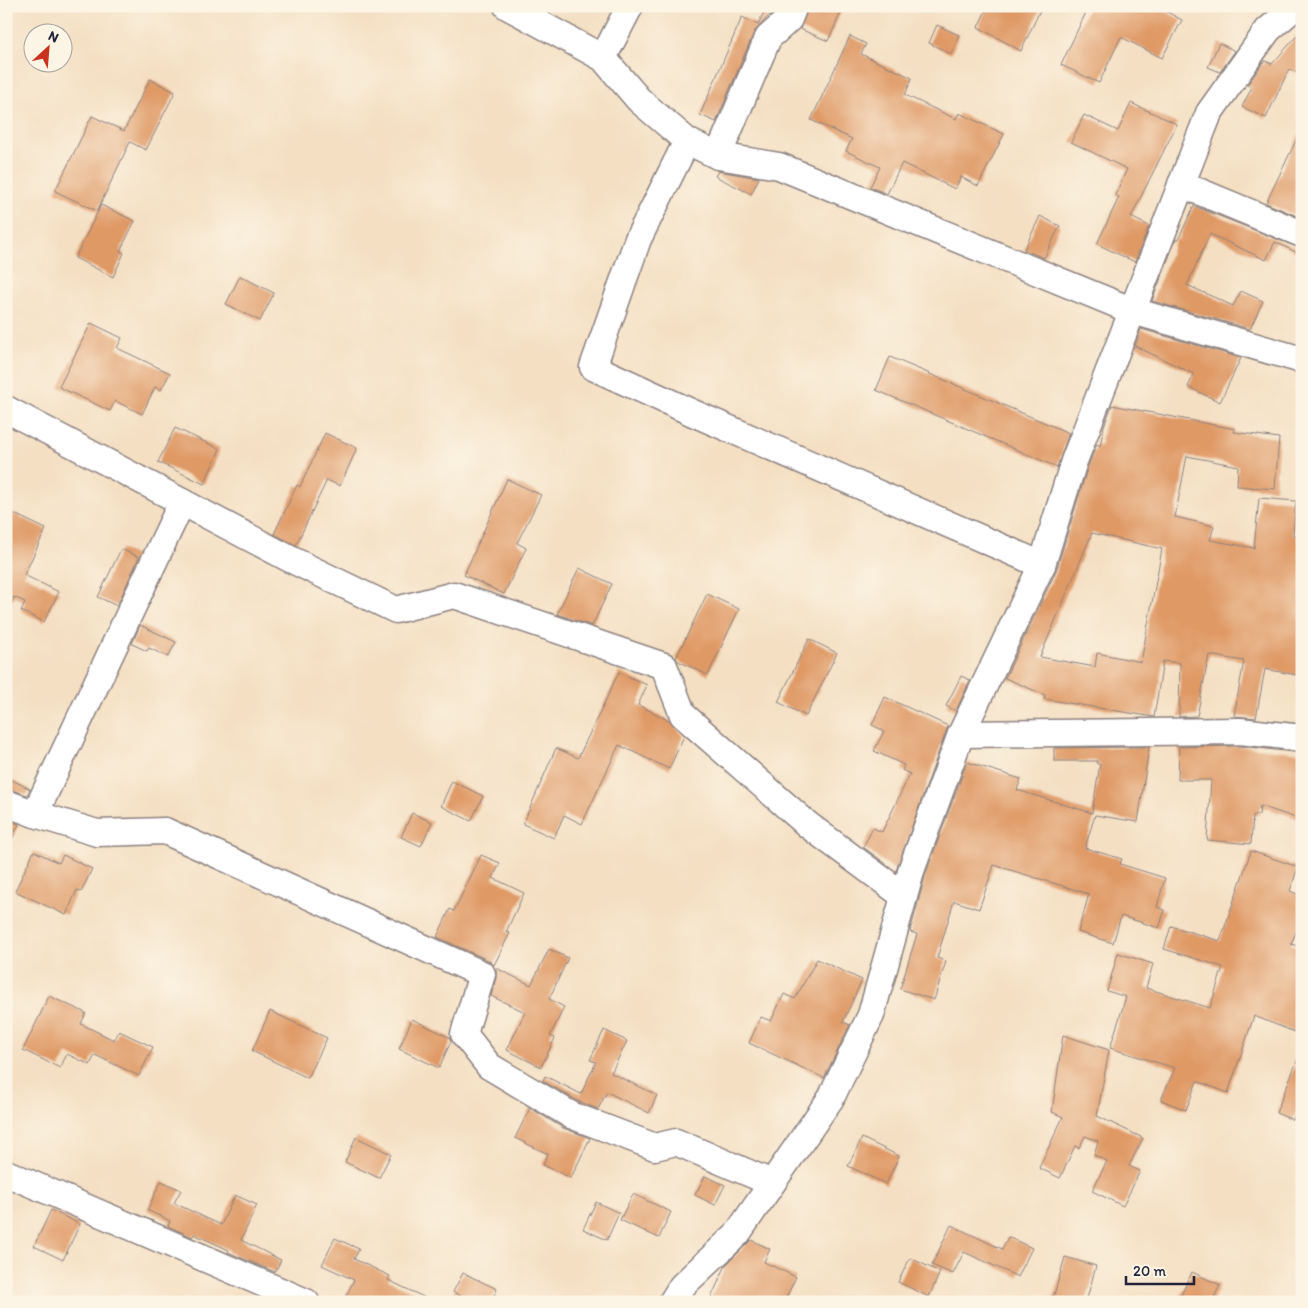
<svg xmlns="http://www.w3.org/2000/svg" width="1308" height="1308" viewBox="0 0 1308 1308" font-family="Itim,sans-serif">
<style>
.building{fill:#df9965;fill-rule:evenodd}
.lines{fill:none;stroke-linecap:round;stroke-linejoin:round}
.minor-casing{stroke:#8b807f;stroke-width:29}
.minor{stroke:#fff;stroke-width:26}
</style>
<rect width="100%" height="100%" fill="#fcf5e5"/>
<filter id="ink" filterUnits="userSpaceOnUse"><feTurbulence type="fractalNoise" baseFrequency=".02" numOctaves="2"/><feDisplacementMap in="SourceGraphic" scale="10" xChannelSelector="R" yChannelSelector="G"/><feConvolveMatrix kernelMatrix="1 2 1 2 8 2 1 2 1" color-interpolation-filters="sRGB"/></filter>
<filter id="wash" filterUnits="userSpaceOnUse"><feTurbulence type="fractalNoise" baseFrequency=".0096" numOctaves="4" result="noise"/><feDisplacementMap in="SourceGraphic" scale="20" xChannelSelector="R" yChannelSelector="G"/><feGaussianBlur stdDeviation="1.12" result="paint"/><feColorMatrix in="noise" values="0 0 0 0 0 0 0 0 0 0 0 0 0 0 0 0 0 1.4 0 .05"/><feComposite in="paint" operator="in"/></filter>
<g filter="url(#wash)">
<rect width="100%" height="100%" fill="#f4dfc3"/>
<g id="blocks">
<g class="building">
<polygon points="754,6 778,6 754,32 716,122 700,115 742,17 758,25 764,11"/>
<polygon points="809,6 844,6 828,41 800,29"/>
<polygon points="988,6 1042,6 1021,51 978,27"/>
<polygon points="1089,6 1156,6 1182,20 1162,58 1121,37 1099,83 1061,65"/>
<polygon points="937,25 959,35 951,54 929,43"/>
<polygon points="1302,30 1302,75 1289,69 1266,118 1242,107 1252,87 1247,85 1262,64 1265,61 1272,64"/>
<polygon points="850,36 866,44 861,54 912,78 905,95 956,119 959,113 1004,134 978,186 961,177 955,189 902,163 887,194 870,187 880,167 846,151 852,139 811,120"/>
<polygon points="1219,43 1235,51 1220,72 1208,67"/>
<polygon points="150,79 175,92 146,150 130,142 97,211 55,191 92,116 124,131"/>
<polygon points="1131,103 1177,124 1131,217 1149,226 1135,262 1097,244 1119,197 1115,195 1127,169 1071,142 1084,115 1118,131"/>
<polygon points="1302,128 1302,218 1266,203"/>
<polygon points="718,171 759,178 751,194 715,176"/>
<polygon points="101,205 135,221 120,251 124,253 113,277 75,258"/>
<polygon points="1194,206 1302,249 1302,255 1275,242 1266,260 1210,234 1187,285 1233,306 1241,291 1263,301 1250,329 1152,301 1176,239 1178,240"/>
<polygon points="1040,216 1060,226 1044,258 1024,250"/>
<polygon points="240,276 274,293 260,321 226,304"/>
<polygon points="91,323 122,338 117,348 170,373 161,390 155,387 142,414 115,401 110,411 59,387"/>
<polygon points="1141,329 1241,358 1220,402 1188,387 1194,374 1135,346"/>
<polygon points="890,357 1069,433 1057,467 876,390"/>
<path d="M1112,405L1235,429L1234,432L1279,438L1275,489L1237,486L1238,466L1187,456L1175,517L1214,526L1210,540L1254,548L1259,498L1296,501L1293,535L1302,536V676L1265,669L1256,718L1234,716L1244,661L1209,655L1197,716L1179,717L1180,663L1163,661L1154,717L1044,699L1045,695L1005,678L1056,571L1088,466L1097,444L1100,446L1104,426ZM1092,533L1162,549L1141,662L1097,653L1095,667L1040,657Z"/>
<polygon points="175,428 220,449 204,484 158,462"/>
<polygon points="325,433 357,448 340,486 327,480 296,545 274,534 297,485 300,487"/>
<polygon points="507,479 541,495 517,543 526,548 504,594 464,575"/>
<polygon points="6,510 46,529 24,575 59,592 44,622 21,611 25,602 14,597 6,614"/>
<polygon points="121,549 139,557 117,606 98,597"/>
<polygon points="579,568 612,584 592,626 557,614"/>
<polygon points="707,594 739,609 708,675 678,661 676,658"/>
<polygon points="140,625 176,642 168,657 149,648 147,651 132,644"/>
<polygon points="809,639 837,653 806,716 778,702"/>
<polygon points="619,672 647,685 638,705 669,720 684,736 669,769 619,745 582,824 564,815 554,838 523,824 556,748 578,758"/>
<polygon points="961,676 970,680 956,711 946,706"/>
<polygon points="885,697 948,726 896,871 863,847 873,828 882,832 910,774 902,770 904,765 874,751 884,731 872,725"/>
<polygon points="1239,746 1302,753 1302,820 1260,806 1259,815 1253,815 1251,844 1207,840 1211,780 1178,780 1179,747"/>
<polygon points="1149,747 1138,822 1095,815 1085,848 1122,859 1120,864 1165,878 1157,907 1165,910 1159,928 1121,916 1113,943 1078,932 1089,894 994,865 979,909 954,901 937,958 946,961 934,1000 900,989 917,934 910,932 926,873 967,762 1021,779 1017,790 1092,813 1100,764 1097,764 1097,761 1054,761 1054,748"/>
<polygon points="6,777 30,789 27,795 6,788"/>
<polygon points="452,781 483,796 471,821 441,806"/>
<polygon points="412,813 432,822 421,846 401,837"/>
<polygon points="6,819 19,824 6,852"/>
<polygon points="34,851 59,863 63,855 92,869 81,892 77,890 66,915 15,891"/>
<polygon points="1251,851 1298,867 1290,891 1302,896 1302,918 1291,944 1302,947 1302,1035 1254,1016 1228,1093 1197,1081 1186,1110 1161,1100 1175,1068 1110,1048 1126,997 1107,991 1118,953 1153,964 1146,988 1210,1008 1223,967 1164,949 1171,926 1220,941"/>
<polygon points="481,855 500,863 493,878 524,893 506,932 510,933 494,965 488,960 437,937 450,909 454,911"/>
<polygon points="549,949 568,958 549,999 564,1007 550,1036 555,1038 541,1067 507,1050 525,1012 491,996 496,978 496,968 531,985"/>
<polygon points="817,959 862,980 843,1022 850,1025 824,1078 749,1043 761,1017 771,1021 784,994 795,999"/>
<polygon points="49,996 86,1013 81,1024 114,1040 119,1031 153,1047 139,1076 95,1055 90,1065 67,1054 60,1068 23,1050"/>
<polygon points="270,1011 327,1038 308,1078 252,1051"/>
<polygon points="412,1019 449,1037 451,1041 439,1068 399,1049"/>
<polygon points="604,1030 627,1041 611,1073 657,1095 649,1113 607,1092 598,1109 578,1101 543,1081 545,1076 581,1094 596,1062 590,1060"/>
<polygon points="1063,1035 1109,1050 1097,1116 1143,1138 1129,1166 1140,1171 1123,1206 1092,1191 1107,1161 1094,1155 1098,1141 1085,1136 1079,1148 1075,1146 1060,1178 1039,1168 1063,1117 1052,1112"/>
<polygon points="1301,1051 1302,1098 1293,1120 1276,1113"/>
<polygon points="530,1108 563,1128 590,1138 571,1178 543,1165 548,1154 515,1138"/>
<polygon points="356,1137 391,1154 379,1178 345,1162"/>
<polygon points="862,1138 899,1156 886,1184 848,1166"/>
<polygon points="705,1176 725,1185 715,1205 695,1195"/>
<polygon points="161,1181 181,1190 174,1203 221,1225 235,1195 257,1205 241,1240 281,1260 275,1272 228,1252 229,1250 194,1234 192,1237 168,1226 170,1221 147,1210"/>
<polygon points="633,1194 671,1212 659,1238 620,1220"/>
<polygon points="596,1202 619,1213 607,1240 583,1229"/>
<polygon points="51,1210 80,1224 63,1260 34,1246"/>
<polygon points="951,1225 1002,1249 1008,1237 1032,1248 1018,1277 964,1252 953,1274 932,1265"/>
<polygon points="335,1238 359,1249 354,1259 390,1276 388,1280 434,1302 343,1302 354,1280 322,1265"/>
<polygon points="751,1240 770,1249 764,1262 796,1277 784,1302 709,1302 726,1265"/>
<polygon points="1065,1257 1096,1266 1086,1302 1052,1302"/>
<polygon points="910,1258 940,1272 929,1297 898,1282"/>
<polygon points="1192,1272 1220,1285 1212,1302 1178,1302"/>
<polygon points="463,1273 497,1289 491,1302 473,1302 453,1292"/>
</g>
</g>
</g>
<g filter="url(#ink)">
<use href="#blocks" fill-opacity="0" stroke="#8b807f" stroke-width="1"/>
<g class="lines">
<defs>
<g id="minor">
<polyline points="507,6 603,58 639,100 687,141 718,156 779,166 1133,311 1302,360"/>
<polyline points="603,58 630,6"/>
<polyline points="687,141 638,239 593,367 693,413 1042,565"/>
<polyline points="718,156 768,38 789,19 794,6"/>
<polyline points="1181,184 1302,234"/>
<polyline points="6,409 290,559 396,610 454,595 664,666 683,715 808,825 904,896"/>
<polyline points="961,734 1240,731 1302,738"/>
<polyline points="6,803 35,814 182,502"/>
<polyline points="35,814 97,833 165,831 482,974 464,1034 489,1066 571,1115 655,1147 676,1142 772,1183"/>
<polyline points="6,1173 306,1302"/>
<polyline points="672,1302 682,1286 737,1234 831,1098 871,1015 912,868 961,734 1042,565 1074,461 1209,113 1268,30 1296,6"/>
</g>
</defs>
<use href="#minor" class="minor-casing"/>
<use href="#minor" class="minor"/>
</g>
</g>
<rect width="1308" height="1308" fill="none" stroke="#fcf5e5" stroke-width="25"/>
<g transform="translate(48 48) rotate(26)"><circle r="24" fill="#fcf5e5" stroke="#a5a1a1"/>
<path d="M0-4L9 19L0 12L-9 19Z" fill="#c8321e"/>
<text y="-8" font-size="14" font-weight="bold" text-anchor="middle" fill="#22223b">N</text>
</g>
<path d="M1126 1276v8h68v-8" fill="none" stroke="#22223b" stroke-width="2.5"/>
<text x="1133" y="1276" font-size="15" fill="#22223b" stroke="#fcf5e5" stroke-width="4" paint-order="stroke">20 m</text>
</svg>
